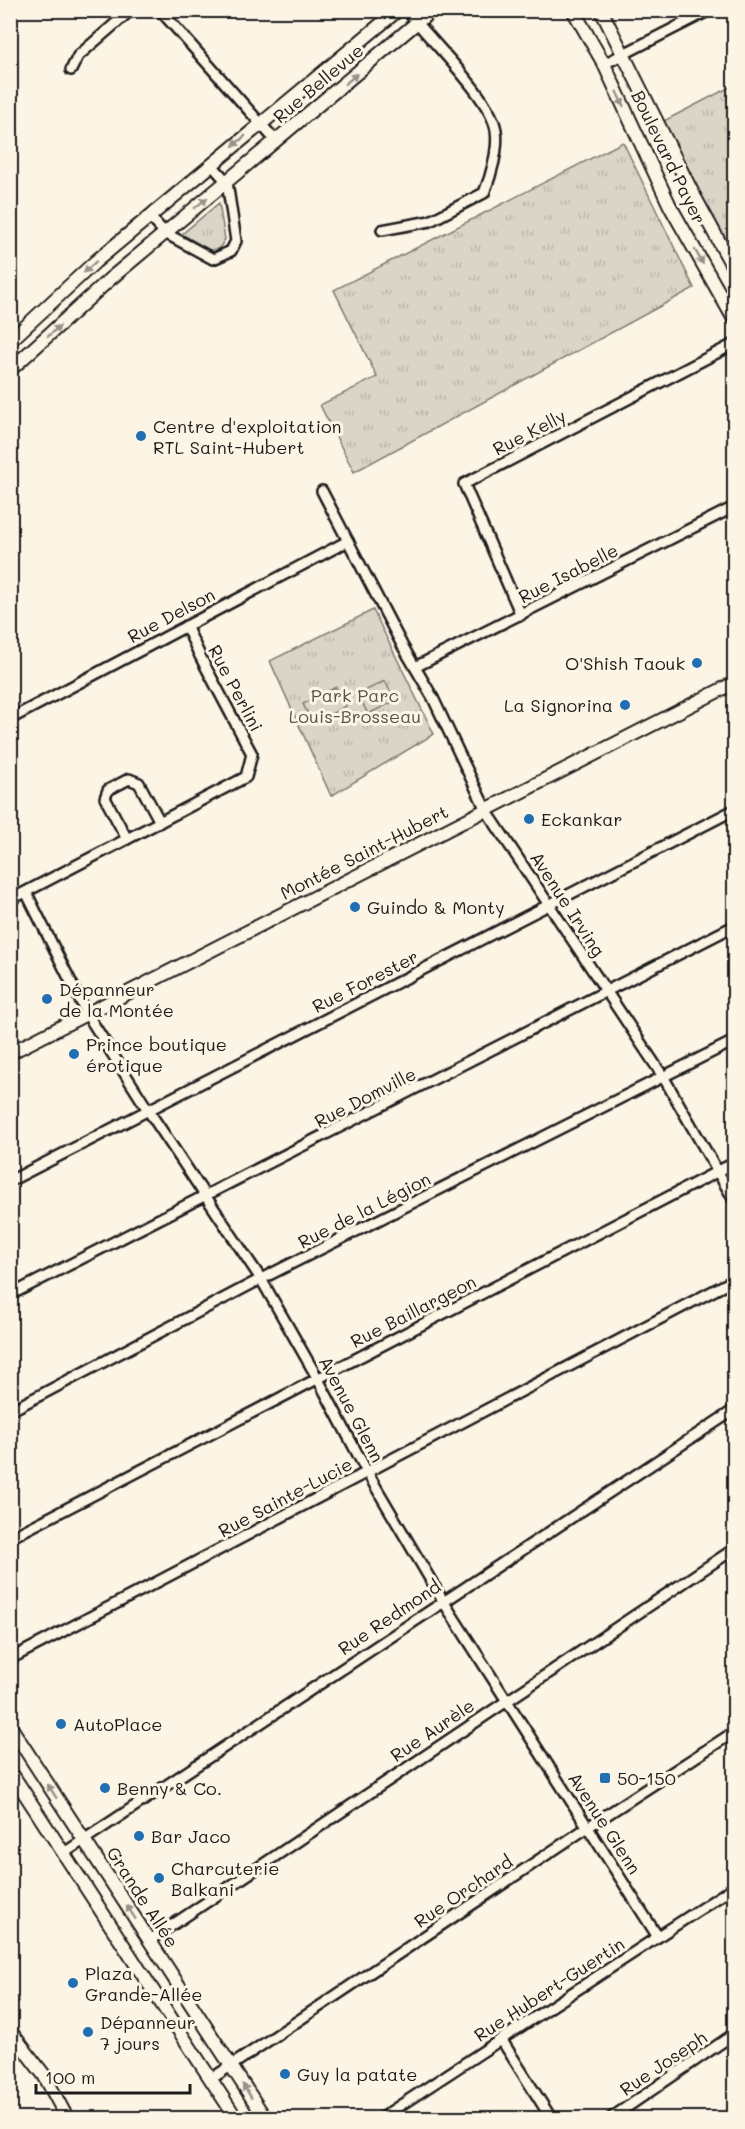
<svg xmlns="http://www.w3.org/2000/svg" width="745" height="2129" viewBox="0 0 745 2129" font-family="Mali,sans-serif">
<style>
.grass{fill:url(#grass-tufts);stroke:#7c7872;stroke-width:1.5}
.pitch{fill:#dbd5c8;stroke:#7c7872;stroke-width:1.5}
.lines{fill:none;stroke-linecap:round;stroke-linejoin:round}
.street-casing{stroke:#1c1c1c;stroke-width:14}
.secondary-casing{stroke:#1c1c1c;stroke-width:16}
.street{stroke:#fcf5e5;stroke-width:9}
.secondary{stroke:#fcf5e5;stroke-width:12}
.oneway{fill:#97938b}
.poi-dot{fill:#1f6fb2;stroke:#fcf5e5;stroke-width:2}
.labels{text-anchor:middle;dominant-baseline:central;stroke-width:6;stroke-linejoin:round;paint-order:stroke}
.street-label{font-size:18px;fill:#1c1c1c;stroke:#fcf5e5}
.poi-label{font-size:18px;fill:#1c1c1c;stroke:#fcf5e5;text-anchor:start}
.park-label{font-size:18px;fill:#555450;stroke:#fcf5e5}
</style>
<defs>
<pattern id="grass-tufts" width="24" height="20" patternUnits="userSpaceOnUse" patternTransform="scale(1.5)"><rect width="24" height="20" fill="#dbd5c8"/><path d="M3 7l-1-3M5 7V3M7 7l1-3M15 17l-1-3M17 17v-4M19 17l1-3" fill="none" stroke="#bbb6ab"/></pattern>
</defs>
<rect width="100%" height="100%" fill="#fcf5e5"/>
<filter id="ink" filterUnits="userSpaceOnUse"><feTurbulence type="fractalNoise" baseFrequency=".0167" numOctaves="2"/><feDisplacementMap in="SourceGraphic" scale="12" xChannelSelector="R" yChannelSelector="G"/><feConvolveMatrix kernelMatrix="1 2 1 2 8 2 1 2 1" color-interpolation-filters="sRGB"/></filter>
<g filter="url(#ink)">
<g class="grass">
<polygon points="734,85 734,254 662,122"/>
<polygon points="623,142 694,288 354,472 320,405 377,377 334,290"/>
<polygon points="219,203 225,239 219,249 209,250 182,234"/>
<polygon points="373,610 434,734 331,796 270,661"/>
</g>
<g class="pitch">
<polygon points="385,681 395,701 368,714 358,694"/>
<polygon points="336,687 346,706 313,724 303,704"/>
</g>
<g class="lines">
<defs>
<g id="street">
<polyline points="160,10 276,141"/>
<polyline points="604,64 710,10"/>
<polyline points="71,70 78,56 131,10"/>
<polyline points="150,217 165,233 213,259 231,251 236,241 227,182 212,165"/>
<path d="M382,230L430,221L484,193C491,176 499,149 496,130C490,96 429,40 407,10"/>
<polyline points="322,491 402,645 433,698 486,810 664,1078 734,1200"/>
<polyline points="521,615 464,484 734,344"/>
<polyline points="415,667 734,507"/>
<polyline points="10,719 348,541"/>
<polyline points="127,839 105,798 108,790 129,779 139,783 160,822"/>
<polyline points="26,892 87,1014 148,1110 261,1279 318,1379 367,1472 443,1601 658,1937"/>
<polyline points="10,900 246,777 252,754 201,658 186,626"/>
<polyline points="10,1181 734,810"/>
<polyline points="10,1295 734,926"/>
<polyline points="10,1411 261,1279 734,1041"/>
<polyline points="10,1538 734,1163"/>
<polyline points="10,1659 734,1280"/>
<polyline points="64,1853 734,1410"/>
<polyline points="150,1940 734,1549"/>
<polyline points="501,2039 551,2118"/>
<polyline points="211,2079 588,1827 734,1732"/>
<polyline points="381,2118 734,1887"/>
<polyline points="611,2118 734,2034"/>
</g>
<g id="secondary">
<polyline points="573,10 604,64 670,206 734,319"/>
<polyline points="601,10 693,194 734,269"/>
<polyline points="10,341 95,262 398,10"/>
<polyline points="10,370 110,279 432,10"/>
<polyline points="10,1053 734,683"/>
<polyline points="10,1726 265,2118"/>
<polyline points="10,1771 236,2118"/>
<polyline points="10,2031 44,2075 67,2118"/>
</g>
</defs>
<use href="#street" class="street-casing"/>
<use href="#secondary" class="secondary-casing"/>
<use href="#street" class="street"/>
<use href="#secondary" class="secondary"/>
</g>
<defs><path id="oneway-solid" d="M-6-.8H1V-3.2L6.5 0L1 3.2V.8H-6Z" transform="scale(1.5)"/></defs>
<g class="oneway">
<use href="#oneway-solid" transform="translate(351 79) rotate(-40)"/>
<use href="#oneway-solid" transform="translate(620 99) rotate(65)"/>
<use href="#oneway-solid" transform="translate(239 141) rotate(140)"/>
<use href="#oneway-solid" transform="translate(201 203) rotate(-39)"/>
<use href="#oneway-solid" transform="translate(699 257) rotate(60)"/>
<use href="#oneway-solid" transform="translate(90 267) rotate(138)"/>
<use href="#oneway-solid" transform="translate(54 331) rotate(-42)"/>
<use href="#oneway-solid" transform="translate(52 1791) rotate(-123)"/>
<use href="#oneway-solid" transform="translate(131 1912) rotate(-123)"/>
<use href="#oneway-solid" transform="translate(247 2091) rotate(-123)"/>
</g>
</g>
<g class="poi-dot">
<circle cx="141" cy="436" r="6"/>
<circle cx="697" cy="663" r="6"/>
<circle cx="625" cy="705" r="6"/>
<circle cx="529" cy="819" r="6"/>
<circle cx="355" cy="907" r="6"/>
<circle cx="47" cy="999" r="6"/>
<circle cx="74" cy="1054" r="6"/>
<circle cx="61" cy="1724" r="6"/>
<rect x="599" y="1772" width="12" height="12" rx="3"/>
<circle cx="105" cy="1788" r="6"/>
<circle cx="139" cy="1836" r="6"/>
<circle cx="159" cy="1878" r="6"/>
<circle cx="73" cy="1983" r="6"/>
<circle cx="88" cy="2032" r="6"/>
<circle cx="285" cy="2074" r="6"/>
</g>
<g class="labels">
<g class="street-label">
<text transform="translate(318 83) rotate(-40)">Rue Bellevue</text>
<text transform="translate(669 157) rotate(64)">Boulevard Payer</text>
<text transform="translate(529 432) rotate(-27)">Rue Kelly</text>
<text transform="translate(568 573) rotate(-27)">Rue Isabelle</text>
<text transform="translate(171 615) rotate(-28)">Rue Delson</text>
<text transform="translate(236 688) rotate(62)">Rue Perlini</text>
<text transform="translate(364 852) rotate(-27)">Montée Saint-Hubert</text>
<text transform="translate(568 904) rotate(57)">Avenue Irving</text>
<text transform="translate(365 981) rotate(-27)">Rue Forester</text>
<text transform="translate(365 1097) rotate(-27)">Rue Domville</text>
<text transform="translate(364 1210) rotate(-27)">Rue de la Légion</text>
<text transform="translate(413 1311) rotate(-27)">Rue Baillargeon</text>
<text transform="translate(352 1409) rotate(62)">Avenue Glenn</text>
<text transform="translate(285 1497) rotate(-28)">Rue Sainte-Lucie</text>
<text transform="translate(389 1617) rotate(-34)">Rue Redmond</text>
<text transform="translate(432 1730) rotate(-34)">Rue Aurèle</text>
<text transform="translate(605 1823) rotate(57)">Avenue Glenn</text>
<text transform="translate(463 1891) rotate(-34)">Rue Orchard</text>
<text transform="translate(143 1897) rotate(57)">Grande Allée</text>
<text transform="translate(549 1989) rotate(-33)">Rue Hubert-Guertin</text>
<text transform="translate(663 2063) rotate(-34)">Rue Joseph</text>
</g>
<g class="poi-label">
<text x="153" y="426">Centre d'exploitation<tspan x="153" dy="21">RTL Saint-Hubert</tspan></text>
<text x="685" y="663" text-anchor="end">O'Shish Taouk</text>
<text x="613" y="705" text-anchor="end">La Signorina</text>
<text x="541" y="819">Eckankar</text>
<text x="367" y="907">Guindo &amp; Monty</text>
<text x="59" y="989">Dépanneur<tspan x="59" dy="21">de la Montée</tspan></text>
<text x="86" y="1044">Prince boutique<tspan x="86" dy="21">érotique</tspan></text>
<text x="73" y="1724">AutoPlace</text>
<text x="617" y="1778">50-150</text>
<text x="117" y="1788">Benny &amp; Co.</text>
<text x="151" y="1836">Bar Jaco</text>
<text x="171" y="1868">Charcuterie<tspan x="171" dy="21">Balkani</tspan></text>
<text x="85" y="1973">Plaza<tspan x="85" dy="21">Grande-Allée</tspan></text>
<text x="100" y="2022">Dépanneur<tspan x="100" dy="21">7 jours</tspan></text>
<text x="297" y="2074">Guy la patate</text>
</g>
<g class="park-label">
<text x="355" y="695">Park Parc<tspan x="355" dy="21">Louis-Brosseau</tspan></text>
</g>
</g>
<rect width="745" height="2129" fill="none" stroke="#fcf5e5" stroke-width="36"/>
<rect x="18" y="18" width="709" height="2093" fill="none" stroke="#1c1c1c" stroke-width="2" filter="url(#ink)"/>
<path d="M36 2084v9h154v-9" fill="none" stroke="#1c1c1c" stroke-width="3"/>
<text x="45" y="2084" font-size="18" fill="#1c1c1c" stroke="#fcf5e5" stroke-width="4.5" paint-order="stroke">100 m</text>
</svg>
